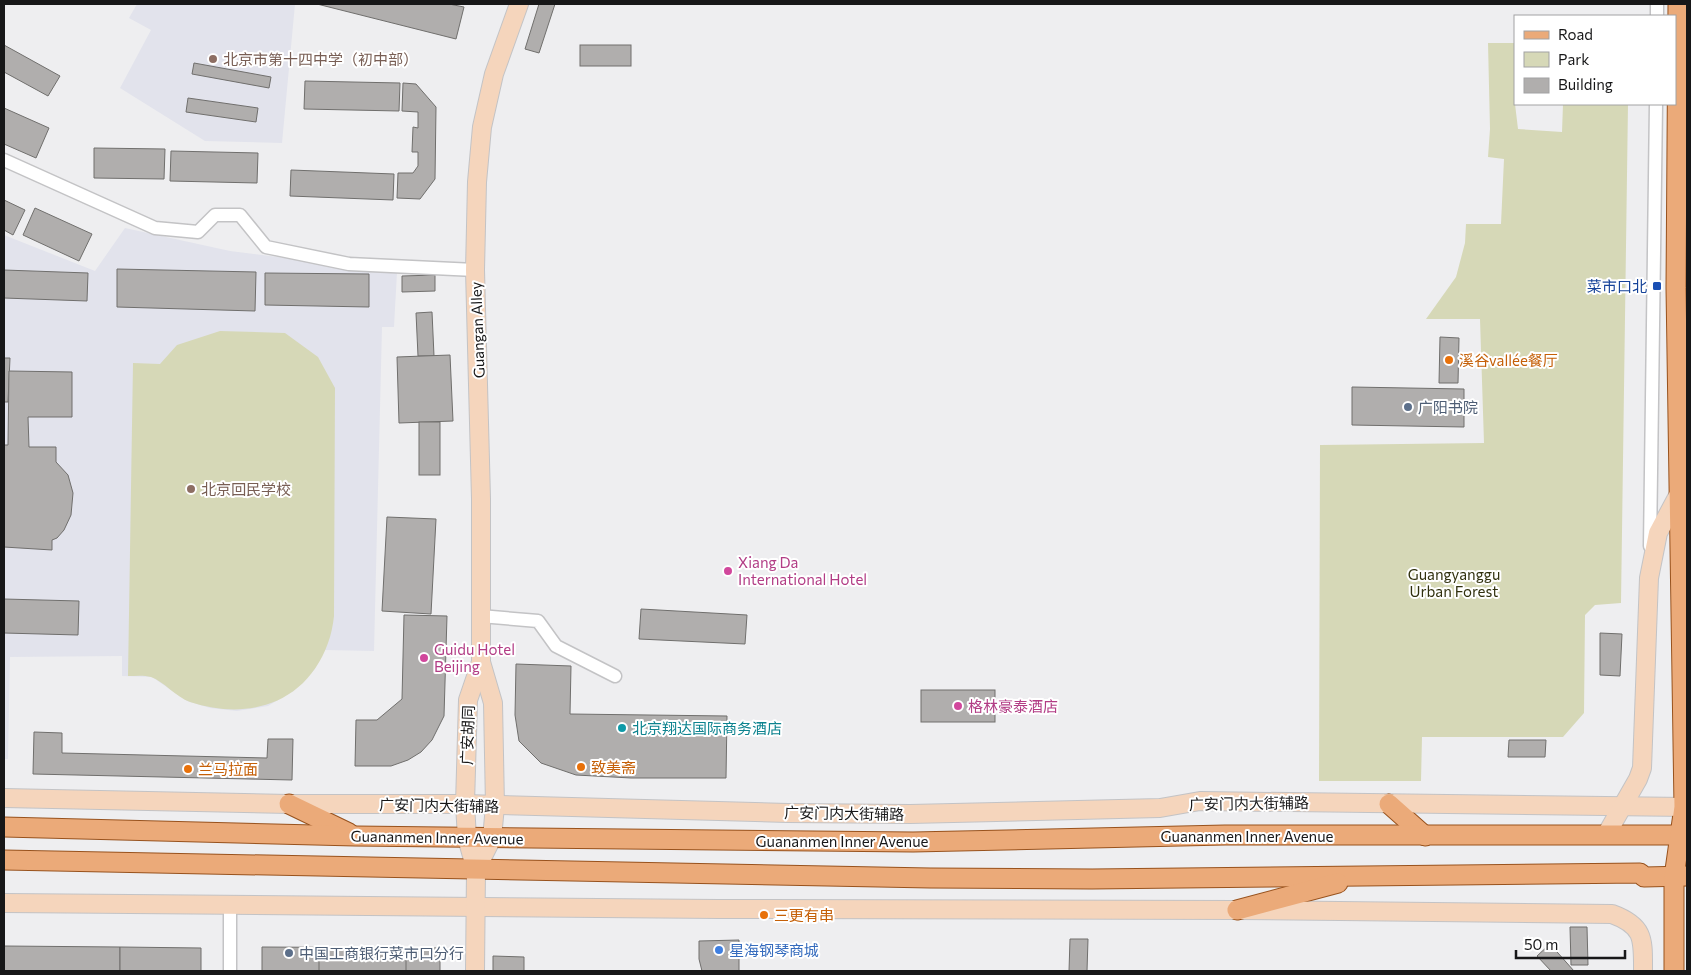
<svg xmlns="http://www.w3.org/2000/svg" width="1691" height="975" viewBox="0 0 1691 975" font-family="Commissioner,'Noto Sans SC',sans-serif">
<style>
.built{fill:#e2e3ec}
.green{fill:#d6d8b7}
.building{fill:#b0aead;stroke:#706f6d}
.lines{fill:none;stroke-linecap:round;stroke-linejoin:round}
.street-casing{stroke:#c3c3c5;stroke-width:15}
.secondary-casing{stroke:#c3c3c5;stroke-width:20}
.primary-casing{stroke:#98521d;stroke-width:21}
.street{stroke:#fff;stroke-width:12}
.secondary{stroke:#f5d5bc;stroke-width:18}
.primary{stroke:#ebaa79;stroke-width:19}
.education-dot{fill:#8d6e63;stroke:#fff;stroke-width:2}
.transit-dot{fill:#1a4fb4;stroke:#fff;stroke-width:2}
.food-dot{fill:#e8710a;stroke:#fff;stroke-width:2}
.service-dot{fill:#5c6f8a;stroke:#fff;stroke-width:2}
.hotel-dot{fill:#d1479c;stroke:#fff;stroke-width:2}
.culture-dot{fill:#0f9aa8;stroke:#fff;stroke-width:2}
.shop-dot{fill:#3f7fe0;stroke:#fff;stroke-width:2}
.labels{text-anchor:middle;dominant-baseline:central;stroke-width:4;stroke-linejoin:round;paint-order:stroke}
.education-label{font-size:15px;fill:#785e54;stroke:#fff;text-anchor:start}
.transit-label{font-size:15px;fill:#164399;stroke:#fff;text-anchor:end}
.street-label{font-size:15px;fill:#171718;stroke:#fff}
.food-label{font-size:15px;fill:#c56008;stroke:#fff;text-anchor:start}
.service-label{font-size:15px;fill:#4e5e75;stroke:#fff;text-anchor:start}
.hotel-label{font-size:15px;fill:#b23c85;stroke:#fff;text-anchor:start}
.park-label{font-size:15px;fill:#30300d;stroke:#fff}
.culture-label{font-size:15px;fill:#0d838f;stroke:#fff;text-anchor:start}
.shop-label{font-size:15px;fill:#366cbe;stroke:#fff;text-anchor:start}
</style>
<rect width="100%" height="100%" fill="#eeeef0"/>
<g class="built">
<polygon points="137,4 295,4 282,143 205,141 120,88 151,30 129,18"/>
<polygon points="125,228 230,251 397,272 394,327 382,327 374,651 325,650 314,670 293,691 268,706 237,711 210,708 187,701 152,677 122,676 122,656 10,657 8,759 4,759 4,235 95,271"/>
</g>
<g class="green">
<polygon points="1488,43 1515,43 1515,104 1518,129 1562,132 1563,104 1628,104 1621,603 1595,605 1585,615 1584,713 1563,737 1422,737 1421,781 1319,781 1320,445 1484,443 1480,319 1426,319 1456,277 1465,243 1466,224 1501,224 1504,159 1488,157 1490,129"/>
<path d="M220,331L285,333L318,357L335,388L334,616C333,625 331,635 328,643C306,704 248,721 190,702C176,697 163,681 151,677C144,675 135,676 128,676L133,363L160,364L177,345Z"/>
</g>
<g class="building">
<polygon points="317,4 449,4 464,7 456,39"/>
<polygon points="539,4 555,4 539,53 525,49"/>
<polygon points="4,45 60,76 48,96 4,72"/>
<rect x="580" y="45" width="51" height="21"/>
<polygon points="194,63 271,77 269,88 192,74"/>
<polygon points="305,81 400,83 399,111 304,109"/>
<polygon points="403,83 416,84 436,107 435,179 420,199 397,198 398,173 413,173 418,166 418,152 412,152 413,127 418,128 418,112 402,111"/>
<polygon points="188,98 258,108 256,122 186,112"/>
<polygon points="4,108 49,128 36,158 4,144"/>
<polygon points="94,148 165,149 164,179 94,178"/>
<polygon points="171,151 258,153 257,183 170,181"/>
<polygon points="291,170 394,174 393,200 290,196"/>
<polygon points="4,200 25,210 13,235 4,230"/>
<polygon points="35,208 92,234 79,261 23,235"/>
<polygon points="117,269 256,272 255,311 117,307"/>
<polygon points="4,270 88,273 87,301 4,298"/>
<polygon points="265,273 369,274 369,307 265,305"/>
<polygon points="435,275 435,291 402,292 402,276"/>
<polygon points="432,312 434,356 418,356 416,313"/>
<polygon points="1440,337 1459,338 1458,383 1439,383"/>
<polygon points="450,355 453,421 399,423 397,357"/>
<polygon points="4,358 10,358 8,402 4,402"/>
<polygon points="9,371 72,372 72,417 28,417 29,447 56,447 56,462 68,475 73,493 71,515 64,530 57,538 52,540 52,550 4,547 4,445 8,445"/>
<polygon points="1352,387 1464,389 1464,427 1352,425"/>
<rect x="419" y="422" width="21" height="53"/>
<polygon points="387,517 436,519 431,614 382,611"/>
<polygon points="4,599 79,601 78,635 4,633"/>
<polygon points="641,609 747,615 745,644 639,639"/>
<polygon points="404,615 447,616 444,716 432,740 421,752 408,760 391,766 355,766 356,720 377,720 402,699"/>
<polygon points="1600,633 1622,634 1620,676 1600,675"/>
<polygon points="516,664 571,666 570,714 727,716 726,778 631,778 576,775 541,763 519,741 515,715"/>
<rect x="921" y="690" width="74" height="32"/>
<polygon points="34,732 62,733 62,753 267,758 268,739 293,739 292,780 33,774"/>
<polygon points="1509,740 1546,740 1545,757 1508,757"/>
<polygon points="1570,927 1587,927 1588,965 1571,965"/>
<polygon points="1070,939 1088,939 1087,971 1069,971"/>
<polygon points="739,940 739,971 702,971 699,959 699,941"/>
<polygon points="1550,944 1574,971 1551,971 1537,956"/>
<polygon points="4,946 120,947 120,971 4,971"/>
<polygon points="120,947 201,948 201,971 120,971"/>
<polygon points="262,947 440,948 440,971 262,971"/>
<rect x="319" y="950" width="87" height="21"/>
<polygon points="493,956 524,957 524,971 493,971"/>
</g>
<g class="lines">
<defs>
<g id="street">
<polyline points="1657,16 1657,4"/>
<polyline points="4,160 155,228 198,232 215,215 240,215 266,247 349,264 475,270"/>
<polyline points="1650,546 1656,104"/>
<polyline points="480,616 538,621 556,646 615,676"/>
<polyline points="230,904 230,971"/>
</g>
<g id="secondary">
<polyline points="4,798 289,804 465,804 788,813 910,814 1160,808 1200,801 1687,807"/>
<polyline points="1606,835 1638,779 1642,768 1649,578 1658,533 1680,492"/>
<polyline points="476,870 492,838 495,806 493,703 481,662 481,499 475,270 477,182 482,127 494,74 519,4"/>
<path d="M4,903L718,909L1237,910L1612,914C1645,926 1643,940 1643,971"/>
<polyline points="475,971 476,870 467,838 465,804 468,700 481,662"/>
</g>
<g id="primary">
<polyline points="289,804 349,833"/>
<polyline points="1389,804 1425,836"/>
<polyline points="4,827 355,836 913,842 1225,835 1687,835"/>
<polyline points="4,860 930,878 1092,879 1640,873 1644,877 1687,876"/>
<polyline points="1237,910 1338,883"/>
<polyline points="1674,971 1674,877 1684,807 1676,288 1678,4"/>
</g>
</defs>
<use href="#street" class="street-casing"/>
<use href="#secondary" class="secondary-casing"/>
<use href="#primary" class="primary-casing"/>
<use href="#street" class="street"/>
<use href="#secondary" class="secondary"/>
<use href="#primary" class="primary"/>
</g>
<g class="education-dot">
<circle cx="213" cy="59" r="5"/>
<circle cx="191" cy="489" r="5"/>
</g>
<rect class="transit-dot" x="1652" y="281" width="10" height="10" rx="2.5"/>
<g class="food-dot">
<circle cx="1449" cy="360" r="5"/>
<circle cx="581" cy="767" r="5"/>
<circle cx="188" cy="769" r="5"/>
<circle cx="764" cy="915" r="5"/>
</g>
<g class="service-dot">
<circle cx="1408" cy="407" r="5"/>
<circle cx="289" cy="953" r="5"/>
</g>
<g class="hotel-dot">
<circle cx="728" cy="571" r="5"/>
<circle cx="424" cy="658" r="5"/>
<circle cx="958" cy="706" r="5"/>
</g>
<circle class="culture-dot" cx="622" cy="728" r="5"/>
<circle class="shop-dot" cx="719" cy="950" r="5"/>
<g class="labels">
<g class="education-label">
<text x="223" y="59">北京市第十四中学（初中部）</text>
<text x="201" y="489">北京回民学校</text>
</g>
<g class="transit-label">
<text x="1647" y="286">菜市口北</text>
</g>
<g class="street-label">
<text transform="translate(477 330) rotate(-92)">Guangan Alley</text>
<text transform="translate(467 735) rotate(-88)">广安胡同</text>
<text transform="translate(1249 803) rotate(-1)">广安门内大街辅路</text>
<text transform="translate(439 805) rotate(1)">广安门内大街辅路</text>
<text transform="translate(844 813) rotate(1)">广安门内大街辅路</text>
<text x="1247" y="836">Guananmen Inner Avenue</text>
<text transform="translate(437 837) rotate(1)">Guananmen Inner Avenue</text>
<text x="842" y="841">Guananmen Inner Avenue</text>
</g>
<g class="food-label">
<text x="1459" y="360">溪谷vallée餐厅</text>
<text x="591" y="767">致美斋</text>
<text x="198" y="769">兰马拉面</text>
<text x="774" y="915">三更有串</text>
</g>
<g class="service-label">
<text x="1418" y="407">广阳书院</text>
<text x="299" y="953">中国工商银行菜市口分行</text>
</g>
<g class="hotel-label">
<text x="738" y="562">Xiang Da<tspan x="738" dy="17">International Hotel</tspan></text>
<text x="434" y="649">Guidu Hotel<tspan x="434" dy="17">Beijing</tspan></text>
<text x="968" y="706">格林豪泰酒店</text>
</g>
<g class="park-label">
<text x="1454" y="574">Guangyanggu<tspan x="1454" dy="17">Urban Forest</tspan></text>
</g>
<g class="culture-label">
<text x="632" y="728">北京翔达国际商务酒店</text>
</g>
<g class="shop-label">
<text x="729" y="950">星海钢琴商城</text>
</g>
</g>
<rect width="1691" height="975" fill="none" stroke="#171718" stroke-width="10"/>
<rect x="1514" y="15" width="162" height="90" fill="#ffffff" stroke="#a2a2a3"/>
<rect x="1524" y="31" width="25" height="8" fill="#ebaa79" stroke="#a2a2a3"/>
<text x="1558" y="40" font-size="15" fill="#171718">Road</text>
<rect x="1524" y="52" width="25" height="15" fill="#d6d8b7" stroke="#a2a2a3"/>
<text x="1558" y="65" font-size="15" fill="#171718">Park</text>
<rect x="1524" y="78" width="25" height="15" fill="#b0aead" stroke="#a2a2a3"/>
<text x="1558" y="90" font-size="15" fill="#171718">Building</text>
<path d="M1516 950v8h109v-8" fill="none" stroke="#171718" stroke-width="2.5"/>
<text x="1524" y="950" font-size="15" fill="#171718" stroke="#ffffff" stroke-width="4" paint-order="stroke">50 m</text>
</svg>
